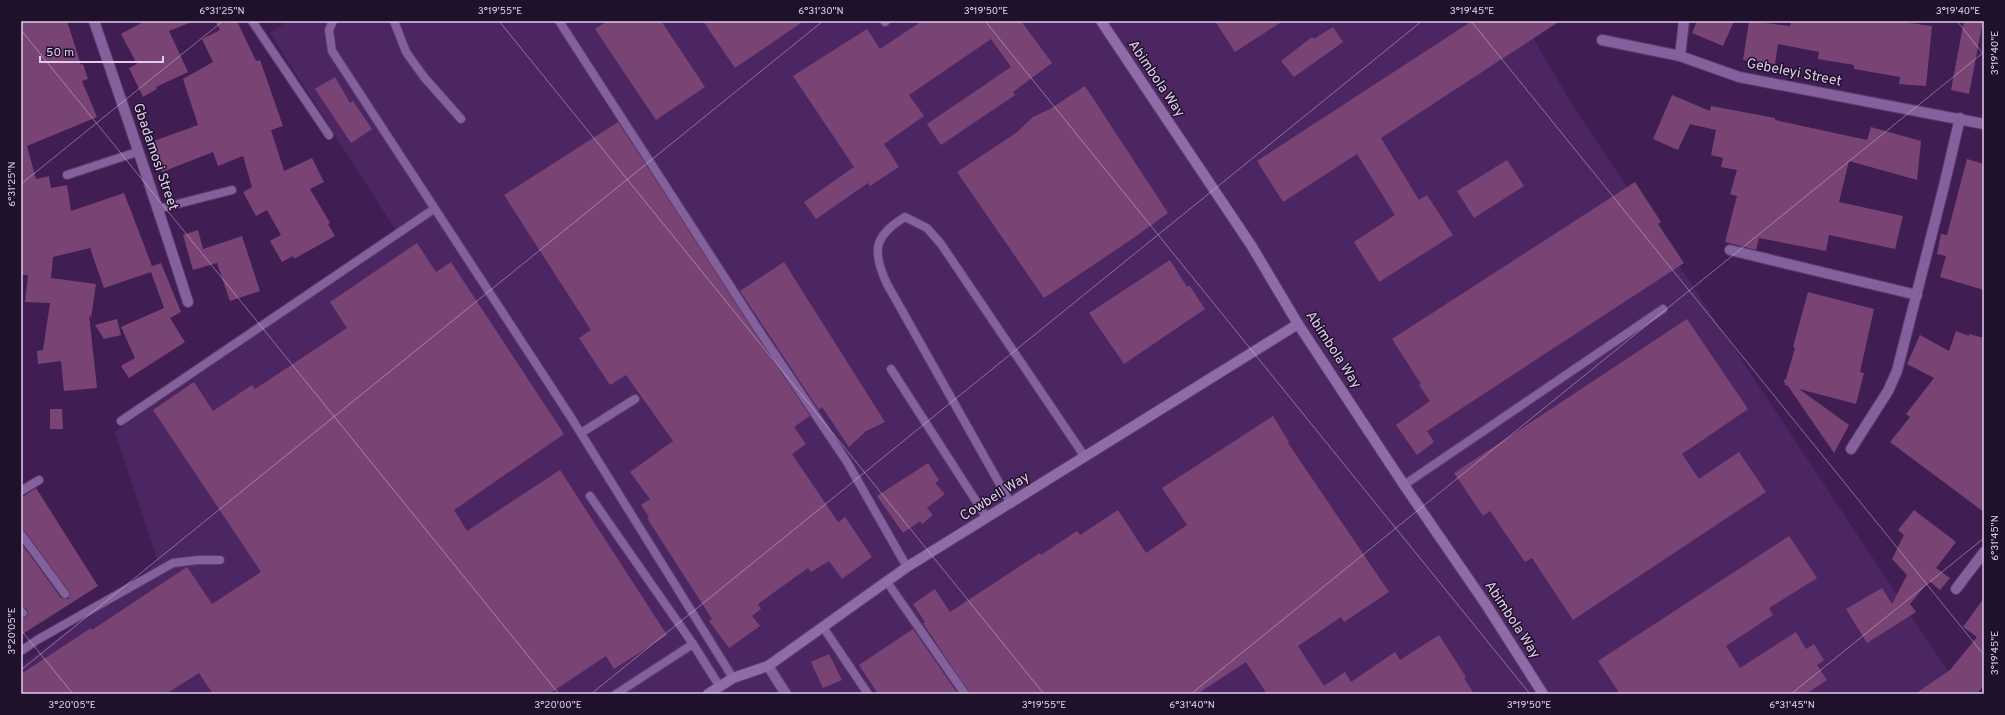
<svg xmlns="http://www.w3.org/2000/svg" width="2005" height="715" viewBox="0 0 2005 715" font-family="Overpass,sans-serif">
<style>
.built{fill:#4c2662}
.building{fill:#794474}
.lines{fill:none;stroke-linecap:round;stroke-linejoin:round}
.lane-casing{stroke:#5a3c6b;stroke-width:10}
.street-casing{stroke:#5a3c6b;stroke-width:12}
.secondary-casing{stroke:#5a3c6b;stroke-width:12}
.lane{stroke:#84619c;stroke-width:8}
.street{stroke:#84619c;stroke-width:10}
.secondary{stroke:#8f6ca7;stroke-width:10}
.ticks{fill:none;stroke:#e0cdee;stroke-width:1;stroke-opacity:0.45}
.labels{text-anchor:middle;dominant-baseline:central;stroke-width:3;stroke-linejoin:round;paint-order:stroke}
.street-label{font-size:14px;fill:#e0cdee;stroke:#1f1129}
.neatline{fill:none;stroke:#e0cdee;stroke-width:1.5}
.ticks-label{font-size:10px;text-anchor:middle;fill:#e0cdee}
</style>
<rect width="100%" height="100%" fill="#401e54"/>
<polygon class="built" points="288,21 1523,21 1572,104 1963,694 21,694 21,666 158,562 115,432 400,237 270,33"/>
<g class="building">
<polygon points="21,21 67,21 81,65 83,64 88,79 82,81 97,117 27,146 36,179 49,176 51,188 67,185 71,211 124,193 152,266 161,263 181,312 170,318 185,342 129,378 121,366 135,358 121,327 164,308 151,272 104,288 90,248 53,257 51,278 96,284 91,318 89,315 97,388 64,391 61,361 38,364 37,351 43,350 50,303 25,302 28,275 21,275"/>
<polygon points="145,21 194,21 169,31 188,72 156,87 157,89 143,97 129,68 137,64 121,34"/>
<polygon points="215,21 237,21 256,61 260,60 283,126 271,130 284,171 312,158 324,182 310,189 330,223 328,224 335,236 294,259 293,256 282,262 270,241 281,235 267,210 256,216 243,192 252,187 243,156 218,166 213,152 162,172 151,142 198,125 183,79 213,62 202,39 220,30"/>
<polygon points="607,21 661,21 705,87 656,120 595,29"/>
<polygon points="703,21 804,21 735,68"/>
<polygon points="922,21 1021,21 1052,63 1013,92 1015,95 941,145 927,124 1011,67 991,39 909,95 924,116 884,144 899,167 870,186 868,183 816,219 804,202 854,167 793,76 867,29 880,49"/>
<polygon points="1215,21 1283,21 1235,52"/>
<polygon points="1472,21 1560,21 1381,138 1419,200 1427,195 1453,235 1379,282 1354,242 1395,215 1357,154 1283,202 1257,161"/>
<polygon points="1697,21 1734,21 1723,46 1692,33"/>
<polygon points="1749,21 1790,26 1791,21 1895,21 1932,26 1926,86 1899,84 1900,77 1854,69 1854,65 1818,59 1819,52 1778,44 1775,64 1743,60"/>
<polygon points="1964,21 1983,21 1969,94 1951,90"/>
<polygon points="1333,27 1343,42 1294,77 1281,61 1312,37 1314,39"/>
<polygon points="335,77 350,103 353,101 372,129 351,143 315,89"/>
<polygon points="1085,86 1168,213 1135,237 1044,298 957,172 1016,133 1033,117 1050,109"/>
<polygon points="1672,95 1710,111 1711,106 1775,118 1775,120 1867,140 1871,127 1921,141 1917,180 1849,161 1839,202 1903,216 1895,249 1829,235 1826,251 1759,238 1756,250 1725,242 1737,196 1730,194 1737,170 1721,167 1723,158 1711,155 1716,130 1690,124 1678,150 1653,139"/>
<polygon points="618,122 810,416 794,427 806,444 792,454 838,522 845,517 872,557 842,579 829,561 811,572 808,568 758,604 761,609 752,616 760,626 729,648 709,621 712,619 647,518 649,517 641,505 650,499 630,472 673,441 626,375 610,385 579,338 591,330 504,195"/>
<polygon points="1967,159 1984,164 1984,290 1940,277 1946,256 1937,254 1941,234 1947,235"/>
<polygon points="1507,160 1524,186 1474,218 1457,191"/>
<polygon points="1635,182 1661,222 1658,224 1684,263 1427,431 1434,442 1417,455 1396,425 1430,401 1419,385 1421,384 1392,339"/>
<polygon points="198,230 203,249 242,236 260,291 230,301 217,263 193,270 183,235"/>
<polygon points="417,243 436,272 451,262 564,434 454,510 467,531 560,470 667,635 614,669 606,656 549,694 213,694 199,673 166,694 21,694 21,674 91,628 92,630 187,567 212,604 261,572 153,410 194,382 213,411 252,385 255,389 347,328 330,302"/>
<polygon points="1170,260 1187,287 1189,285 1205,309 1124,364 1089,313"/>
<polygon points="784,262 885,422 866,431 849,447 822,407 819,410 740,291"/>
<polygon points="1808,292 1874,309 1860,372 1864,373 1856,404 1799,389 1849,425 1834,453 1788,386 1785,385 1784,380 1786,379 1795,348 1793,347"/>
<polygon points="117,319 121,335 104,339 95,325"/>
<polygon points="1687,319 1748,409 1682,454 1699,479 1739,452 1766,492 1573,620 1532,558 1525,562 1490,511 1483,516 1454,473"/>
<polygon points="1956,331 1969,336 1969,334 1984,338 1984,512 1890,442 1910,417 1906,414 1934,378 1907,364 1920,335 1949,351"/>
<polygon points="50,409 62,409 63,429 50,429"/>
<polygon points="1273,416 1289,442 1288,443 1389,592 1344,622 1341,617 1298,646 1324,686 1345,672 1351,682 1395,652 1400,660 1439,635 1466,677 1464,678 1474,694 1267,694 1246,662 1197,694 970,694 923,623 925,622 913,604 935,589 950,612 1040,553 1041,555 1077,531 1080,535 1118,510 1146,553 1187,525 1162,488"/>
<polygon points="928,463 939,480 935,483 945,494 927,508 933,515 922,524 920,521 903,533 877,496"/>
<polygon points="36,488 98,586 21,635 21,618 25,618 28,614 27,609 21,606 21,543 61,598 68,599 70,594 25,531 21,529 21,498"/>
<polygon points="1914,510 1956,542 1936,568 1950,578 1940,590 1929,581 1910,604 1916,612 1867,643 1846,609 1882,588 1892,604 1907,575 1892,559 1904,535 1898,530"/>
<polygon points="1789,536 1817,578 1769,608 1773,615 1726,646 1740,668 1796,632 1806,649 1814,644 1824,660 1817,665 1827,680 1806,694 1620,694 1598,661"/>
<polygon points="1984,598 1984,685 1977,694 1915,694 1950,670 1977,637 1963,627"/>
<polygon points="913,629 958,694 878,694 859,665"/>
<polygon points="829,654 842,680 823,688 811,662"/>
</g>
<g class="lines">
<defs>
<g id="lane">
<polyline points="252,21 329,135"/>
<polyline points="333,21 329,30 332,51 572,419 733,678"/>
<polyline points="394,21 406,52 424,77 461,119"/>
<polyline points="559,21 756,326 847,462 907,567"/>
<polyline points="885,22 886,21"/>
<polyline points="67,175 137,152"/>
<polyline points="158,209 232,190"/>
<polyline points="891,369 987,518"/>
<polyline points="121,421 434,209"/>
<polyline points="581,433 635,399"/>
<polyline points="1404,485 1663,309"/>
<polyline points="21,491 39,480"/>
<polyline points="590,496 693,644 720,687"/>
<path d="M1011,504L887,284C872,252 873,236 905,217L927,228L941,244L1085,457"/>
<polyline points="21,534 65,594"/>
<polyline points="887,582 965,694"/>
<polyline points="21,611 23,613"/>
<polyline points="823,627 868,694"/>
<polyline points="21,651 37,640 173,563 198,560 220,560"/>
<polyline points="616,694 693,644"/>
</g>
<g id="street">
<path d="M94,21C126,114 158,208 188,302"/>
<polyline points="1602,40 1680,56 1739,77 1984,124"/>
<polyline points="1680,56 1684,21"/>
<polyline points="1730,250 1917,295"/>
<polyline points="1851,449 1888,391 1897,371 1944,186 1960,118"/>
<polyline points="1956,589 1984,552"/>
<polyline points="768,666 786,694"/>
</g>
<g id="secondary">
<polyline points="1101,21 1251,245 1298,324 1404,485 1487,606 1543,694"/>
<polyline points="708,694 733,678 768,666 907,567 1298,324"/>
</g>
</defs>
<use href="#lane" class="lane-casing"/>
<use href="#street" class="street-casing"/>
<use href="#secondary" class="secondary-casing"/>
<use href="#lane" class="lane"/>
<use href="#street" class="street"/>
<use href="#secondary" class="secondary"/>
</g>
<path class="ticks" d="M499,21L1044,694M985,21L1530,694M1471,21L1984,655M1957,21L1984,55M21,30L559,694M21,184L223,21M21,630L73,694M21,670L823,21M591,694L1422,21M1191,694L1984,52M1791,694L1984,538"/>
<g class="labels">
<g class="street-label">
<text transform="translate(1794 73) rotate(11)">Gebeleyi Street</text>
<text transform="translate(1156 79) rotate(56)">Abimbola Way</text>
<text transform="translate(155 157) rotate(71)">Gbadamosi Street</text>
<text transform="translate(1333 350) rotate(57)">Abimbola Way</text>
<text transform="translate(995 497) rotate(-32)">Cowbell Way</text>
<text transform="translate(1512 620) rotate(57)">Abimbola Way</text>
</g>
</g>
<rect width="2005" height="715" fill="none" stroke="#1f1129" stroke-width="44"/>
<path d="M40 56v6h123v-6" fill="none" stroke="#e0cdee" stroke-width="2"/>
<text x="46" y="56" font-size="12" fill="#e0cdee" stroke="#1f1129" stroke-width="3" paint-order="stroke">50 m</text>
<rect x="22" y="22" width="1961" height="671" class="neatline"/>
<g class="ticks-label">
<text x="222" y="14">6°31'25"N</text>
<text x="500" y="14">3°19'55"E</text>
<text x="821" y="14">6°31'30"N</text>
<text x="986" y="14">3°19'50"E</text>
<text x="1472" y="14">3°19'45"E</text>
<text x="1958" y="14">3°19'40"E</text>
<text transform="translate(1994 53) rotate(-90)" y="4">3°19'40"E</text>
<text transform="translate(11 184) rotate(-90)" y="4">6°31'25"N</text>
<text transform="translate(1994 538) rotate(-90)" y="4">6°31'45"N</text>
<text transform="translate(11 631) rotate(-90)" y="4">3°20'05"E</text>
<text transform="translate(1994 653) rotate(-90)" y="4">3°19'45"E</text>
<text x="72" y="708">3°20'05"E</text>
<text x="558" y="708">3°20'00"E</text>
<text x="1044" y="708">3°19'55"E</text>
<text x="1192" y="708">6°31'40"N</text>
<text x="1529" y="708">3°19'50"E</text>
<text x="1792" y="708">6°31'45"N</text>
</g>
</svg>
